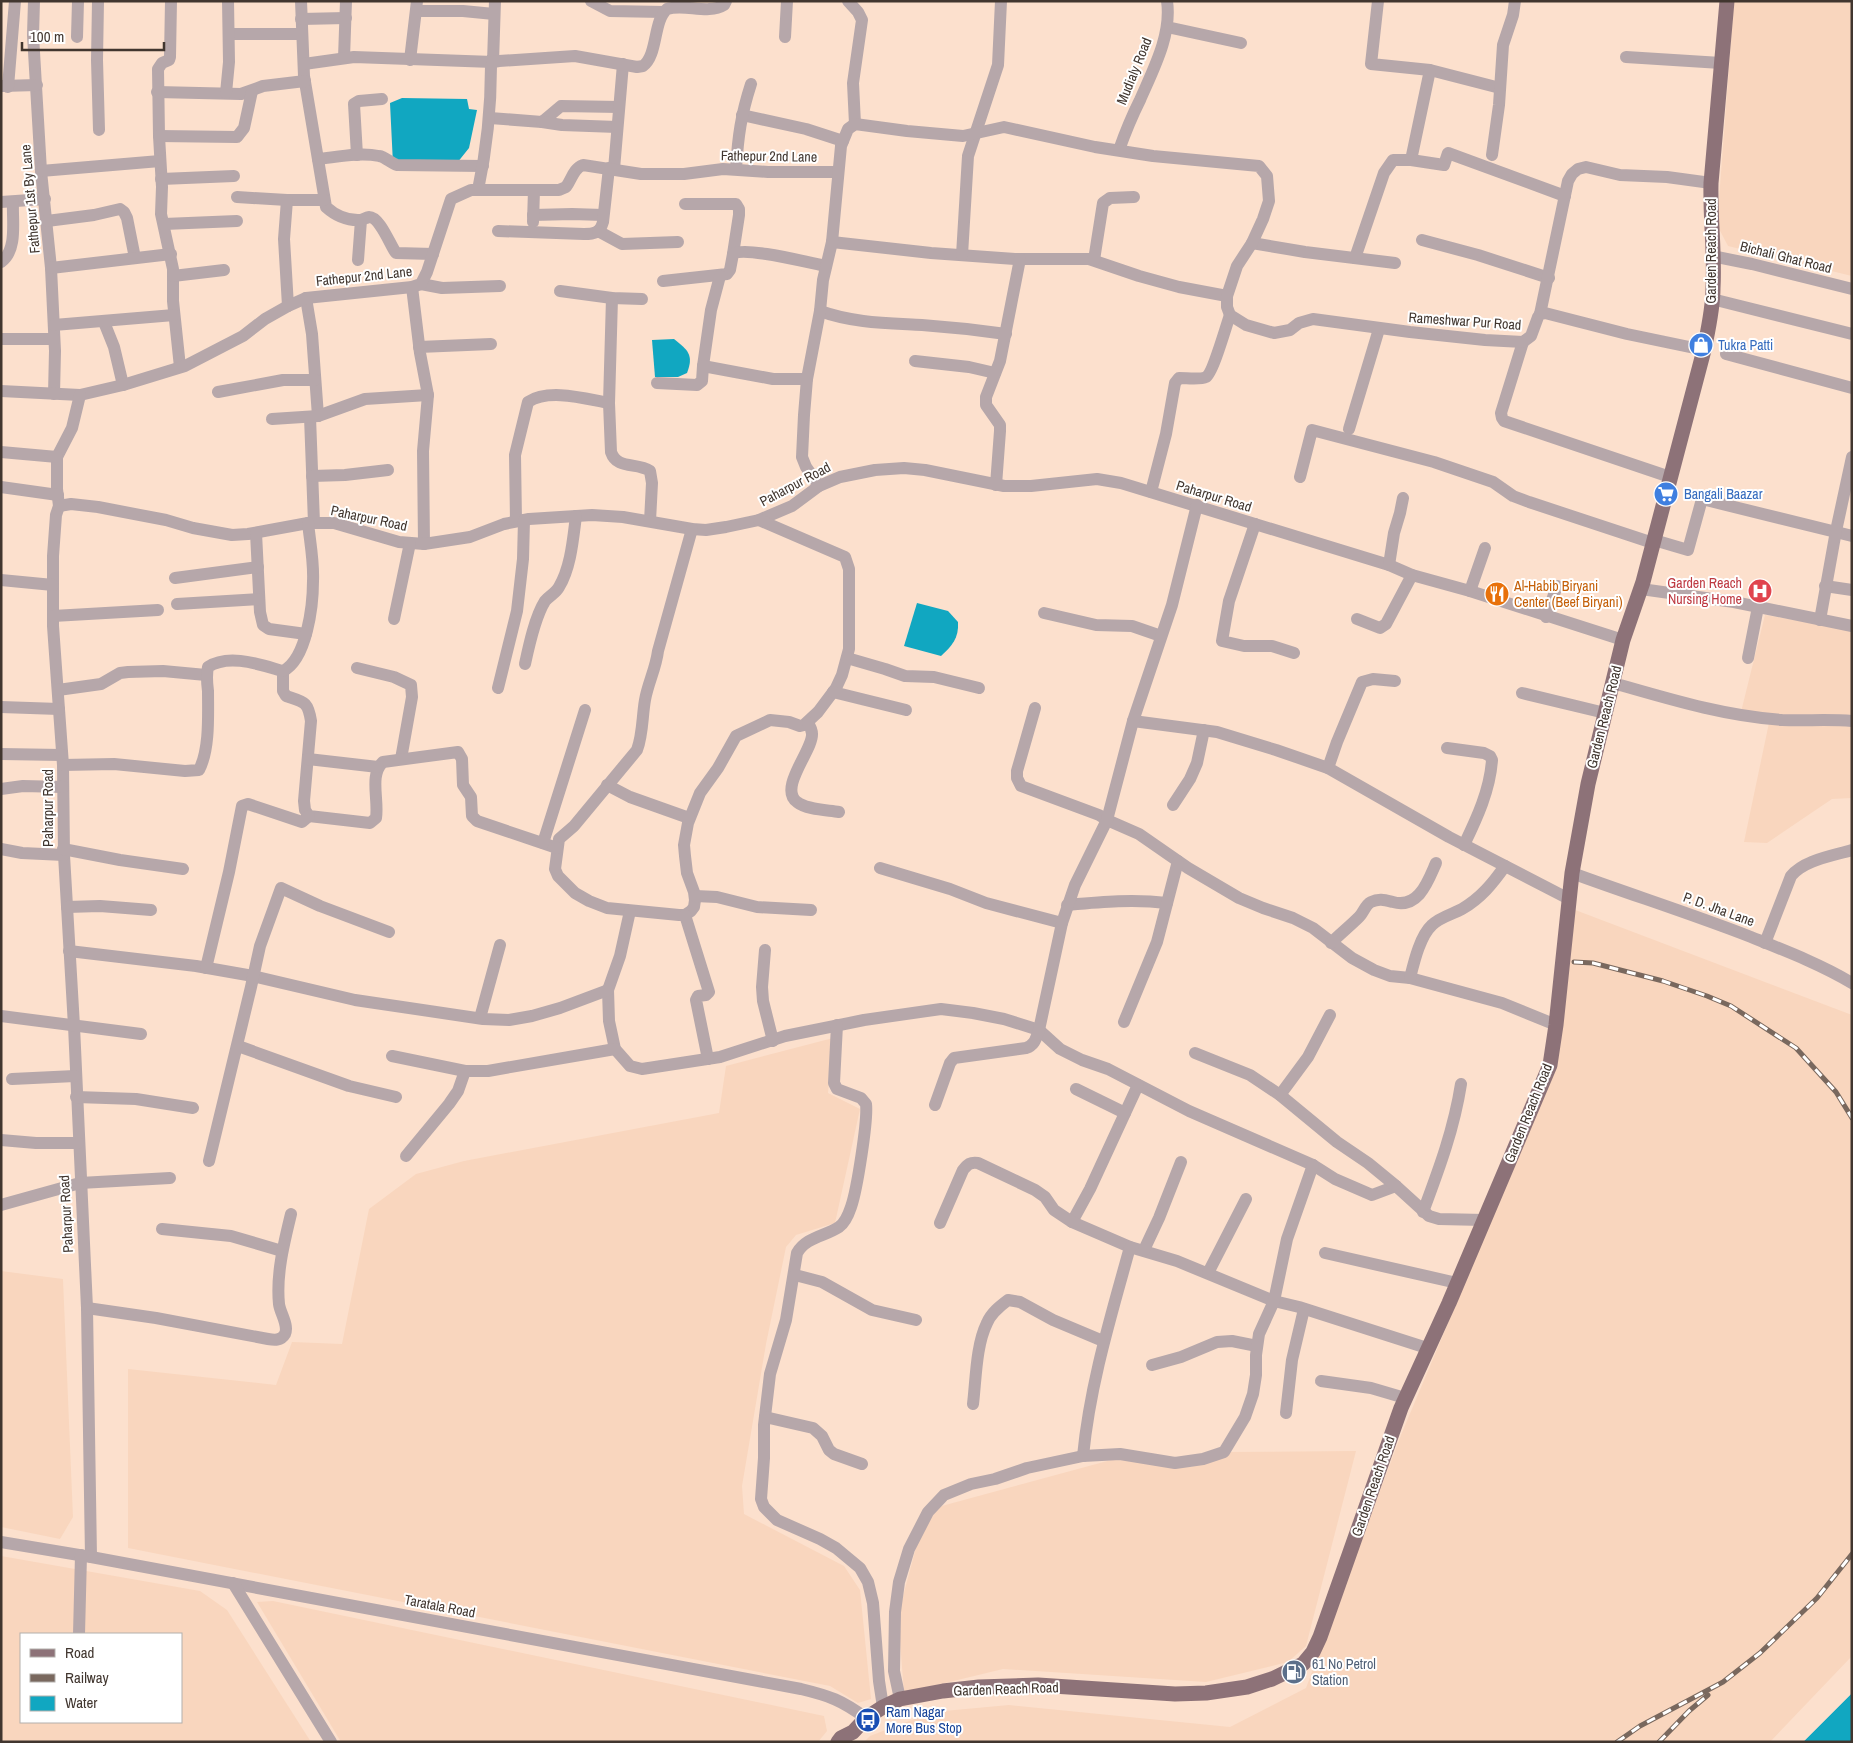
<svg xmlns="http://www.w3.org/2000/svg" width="1853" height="1743" viewBox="0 0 1853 1743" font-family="'Archivo Narrow',sans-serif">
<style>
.built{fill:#f9d6be;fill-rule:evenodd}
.water{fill:#11a7c1}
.pier{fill:#fce0cd}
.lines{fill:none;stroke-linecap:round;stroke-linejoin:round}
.minor{stroke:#b6a7aa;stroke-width:12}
.major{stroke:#8d7278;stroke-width:15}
.rail-casing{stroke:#79685e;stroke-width:5}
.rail{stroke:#fff;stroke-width:3;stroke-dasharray:9;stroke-linecap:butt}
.labels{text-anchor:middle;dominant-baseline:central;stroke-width:4;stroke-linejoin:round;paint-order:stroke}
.street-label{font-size:14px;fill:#41362f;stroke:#fff}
.shop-label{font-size:14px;fill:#366cbe;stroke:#fff;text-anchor:start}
.health-label{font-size:14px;fill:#be3a42;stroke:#fff;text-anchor:end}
.food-label{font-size:14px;fill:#c56008;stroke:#fff;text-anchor:start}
.service-label{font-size:14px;fill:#4e5e75;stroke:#fff;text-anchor:start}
.transit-label{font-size:14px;fill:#164399;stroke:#fff;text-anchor:start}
</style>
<rect width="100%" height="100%" fill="#fce0cd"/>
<g class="built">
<polygon points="1734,1 1852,1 1852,276 1728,246 1717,225"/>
<polygon points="1765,615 1852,630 1852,798 1832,799 1767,843 1744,842 1770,718 1741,712"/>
<polygon points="1570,908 1852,1015 1852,1656 1770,1742 864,1742 870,1736 933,1712 1009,1705 1230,1727 1306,1688 1401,1435 1557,1064"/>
<polygon points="833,1038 828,1093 860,1109 835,1223 796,1235 786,1247 766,1344 742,1486 744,1514 844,1566 860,1590 871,1699 858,1703 830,1686 128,1548 128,1369 276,1385 292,1342 342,1344 369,1209 416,1174 464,1161 719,1113 726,1066"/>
<polygon points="1,1271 63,1279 73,1517 60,1539 1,1527"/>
<polygon points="1356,1451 1306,1646 1288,1662 1206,1682 1003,1669 904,1693 898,1615 922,1525 938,1507 1111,1460 1149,1461 1191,1467 1226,1452"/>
<path d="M1,1556L200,1591L227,1610L311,1742H1ZM21,1634H181V1722H21Z"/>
<polygon points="273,1601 824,1716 827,1731 818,1742 341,1742 257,1602"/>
</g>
<g class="water">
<polygon points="402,98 467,99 469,109 477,110 469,148 457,163 393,164 390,103"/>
<path d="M674,339C688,350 694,355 687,373L678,377H655L652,340Z"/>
<path d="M917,603L948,611L958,622C959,638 952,646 941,656L904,646Z"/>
<polygon points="1852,1693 1852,1742 1803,1742"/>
</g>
<polygon class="pier" points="1852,1691 1852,1693 1803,1742 1801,1742"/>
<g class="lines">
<g class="minor">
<polyline points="34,1 33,35 41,171 51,268 55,351 54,394"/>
<polyline points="98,1 97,60 99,130"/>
<polyline points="171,1 170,57 169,60 162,63 158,69 159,136 162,187 161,214 173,269 173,301 180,367"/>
<path d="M301,1L304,76L326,207C336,216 347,221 361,220L358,260"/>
<polyline points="591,1 610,11 664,12"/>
<polyline points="848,1 858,12 862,20 853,83 855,124"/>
<polyline points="1378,1 1371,64 1430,70 1500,88"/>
<polyline points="416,11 463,11 494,14"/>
<polyline points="301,19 346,18"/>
<polyline points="1167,27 1241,43"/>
<polyline points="229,34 302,34"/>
<polyline points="77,37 78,1"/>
<polyline points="785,37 787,1"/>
<polyline points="1626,57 1721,63"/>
<polyline points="344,58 346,1"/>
<polyline points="410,60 417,1"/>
<polyline points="304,64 354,57 493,62 495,1"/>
<polyline points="2,86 37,85"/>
<polyline points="8,87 15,1"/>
<polyline points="157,92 241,94 263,86 305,81"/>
<polyline points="226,93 229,62 228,1"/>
<polyline points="742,115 806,129 843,141"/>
<polyline points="490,118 542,122 561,106 619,107"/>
<polyline points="542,122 562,125 617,127"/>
<polyline points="159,136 237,137 244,128 252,91"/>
<path d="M1119,150C1125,133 1132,116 1140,100C1153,70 1172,35 1167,1"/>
<polyline points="357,155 354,104 359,101 382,99"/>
<polyline points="1492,155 1499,105 1503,45 1513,15 1515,1"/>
<path d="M318,159C337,157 360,152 379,156C386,157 390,163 397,165L483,166"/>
<polyline points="1411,160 1430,70"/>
<polyline points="614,169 623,64"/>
<path d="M736,169C738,136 741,115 751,84"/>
<polyline points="41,171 160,161"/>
<polyline points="161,179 234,176"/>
<path d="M478,190C487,148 491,109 491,66L493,62L499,61L575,56L637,67L643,66C658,55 653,21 667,9C684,3 708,15 724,5L726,1"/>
<polyline points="237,197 287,200 324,200"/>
<polyline points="287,200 284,239 288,306"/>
<polyline points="1,202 45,199"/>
<polyline points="685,204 736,204 739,209 739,215 733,254"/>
<polyline points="533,215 572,214 603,215"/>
<path d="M361,220C361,220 368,217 369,217C380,217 390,245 396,253L433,254"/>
<polyline points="47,221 94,215 120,209 124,212 127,218 135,258"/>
<polyline points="533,222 534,190"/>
<polyline points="164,224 237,221"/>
<path d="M498,231L584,234C594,234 600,233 603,222L609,168"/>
<polyline points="598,231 622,244 678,242"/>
<polyline points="1422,240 1478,255 1549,278"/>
<polyline points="832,242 931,253 1015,259 1089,259 1139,276 1179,287 1227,296"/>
<polyline points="1252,243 1305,252 1395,263"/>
<polyline points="962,255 968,156 998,65 1001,1"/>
<polyline points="1712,256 1752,264 1852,289"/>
<polyline points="1355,258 1384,173 1393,160 1411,160 1444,165 1448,153 1565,196"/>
<polyline points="1094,260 1103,203 1110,198 1134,197"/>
<path d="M1,262C18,250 12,220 13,202"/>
<polyline points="51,268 171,254"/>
<polyline points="173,276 224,270"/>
<path d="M663,281L727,274L730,270L733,254C744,246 810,263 826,266"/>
<polyline points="421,284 442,288 500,286"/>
<polyline points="412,287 420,353 428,395 423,451 424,544"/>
<polyline points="560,291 612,298 642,299"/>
<polyline points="306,298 312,334 318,416"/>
<path d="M612,298L609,403L611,452C617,470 637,462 650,471L652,483L650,521"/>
<polyline points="1712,299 1852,334"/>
<path d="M820,311C853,323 887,323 922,325C950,327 978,330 1006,334"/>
<polyline points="1540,314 1568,181 1572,174 1578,169 1586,167 1620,175 1667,177 1711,183"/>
<polyline points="104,322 114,347 123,385"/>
<polyline points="54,325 174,315"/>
<polyline points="1,339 54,339"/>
<polyline points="1523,342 1501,413 1502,418 1504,421 1670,477"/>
<polyline points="419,347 491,344"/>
<polyline points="1726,354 1852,388"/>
<polyline points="915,361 969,367 995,373"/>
<polyline points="703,366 711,310 720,276"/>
<polyline points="657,383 697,385 702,381 703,366 773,379 807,379"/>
<path d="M1,391L80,395L123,385L185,366L243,336L265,319L288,306L306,298L412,287L421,284L427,272L451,199L471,190H559L566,187C572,179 573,169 583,165L641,174H684L723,169L768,172H838"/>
<polyline points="218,392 283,380 315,380"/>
<polyline points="80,395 72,428 57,457 57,489 59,506 56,515 53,556 53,626 63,765 64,855 74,1026 87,1308 91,1557"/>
<polyline points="310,417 314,523"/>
<polyline points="272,419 318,416 365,399 428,395"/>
<polyline points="1349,429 1379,329"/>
<polyline points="1,452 57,457"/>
<polyline points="312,476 345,475 388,470"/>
<polyline points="1300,477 1312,430 1434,462 1493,482 1513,496 1529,502 1653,543"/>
<polyline points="996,485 1000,431 1000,425 986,405 986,397 1000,361 1020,259"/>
<polyline points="819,486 806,467 802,457 804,415 807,379 820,311 823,280 832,242 841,146 848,129 855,124 907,131 963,136 1004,127 1095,147 1153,156 1259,166 1267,176 1269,201 1263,219 1252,243 1237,266 1227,296 1227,307 1230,315 1246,325 1274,333 1290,330 1299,323 1313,319 1410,332 1485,340 1523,342 1531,336 1538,317 1540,314 1545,313 1627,334 1704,350"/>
<polyline points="1,487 58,495"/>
<path d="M1151,492L1166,434L1175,383L1179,378C1187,378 1200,380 1206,377C1213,373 1226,326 1230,315"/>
<polyline points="59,506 71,504 98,507 166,520 193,528 232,535 248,534 308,523 334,523 399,542 424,544 470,537 504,524 529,519 592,515 623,517 692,529 706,530 726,527 759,520 792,506 819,486 840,477 875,470 904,468 925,470 1004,486 1031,486 1097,479 1121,483 1389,565 1412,575 1470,591 1623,640"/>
<path d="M516,521L515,455L528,402C549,388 586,399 609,403"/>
<polyline points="1255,524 1229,601 1222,641 1244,646 1272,646 1294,653"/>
<path d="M692,529L658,651C656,668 648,683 645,700C642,717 643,734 637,750L574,826L559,839L555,869L558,876L575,893L589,901L607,908L679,915H685L691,911L694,907L695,900L694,892L687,873L685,856L684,845L688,823L700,793L718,768L736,736L770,720L789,722L800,726L804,725L818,712L836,688L842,675L849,649V569L845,557L759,520"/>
<polyline points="256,533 260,612 263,625 269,629 306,634"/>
<polyline points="1654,540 1688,550 1702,499 1852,536"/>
<polyline points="1389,565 1394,533 1400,513 1403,498"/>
<polyline points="175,578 258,567"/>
<polyline points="1,580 53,585"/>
<polyline points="1825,586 1852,590"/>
<polyline points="1641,589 1734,602 1852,626"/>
<polyline points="1470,591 1485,548"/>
<polyline points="177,604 259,599"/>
<polyline points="1044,613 1096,625 1132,626 1161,636"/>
<polyline points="53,616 158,610"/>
<polyline points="1546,617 1557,586"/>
<polyline points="394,619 410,543"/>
<polyline points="1357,619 1380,628 1386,624 1412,575"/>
<polyline points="1820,620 1836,531 1852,457"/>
<polyline points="847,658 885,669 905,676 934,677 979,688"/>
<polyline points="1748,658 1758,607"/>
<path d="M525,664C529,645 535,617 545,601C549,596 556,593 559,587C571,567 573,539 576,516"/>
<polyline points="357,668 394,677 411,685 412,697 401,759"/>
<path d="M283,671V691L286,696C304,702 308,701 311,721L304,801L305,810L309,816L370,823L376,818C379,800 369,775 383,762L458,752L462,759L463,785L471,797L472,816L477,821L557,848"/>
<path d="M1613,683C1669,699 1724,716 1782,720C1805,721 1829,719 1852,721"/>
<polyline points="498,688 517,611 523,559 524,520"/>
<polyline points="58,690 101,684 120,673 128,672 163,671 206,675"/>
<polyline points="833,692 906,710"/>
<polyline points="1522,693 1605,713"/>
<polyline points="1,707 59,709"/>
<polyline points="1035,708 1017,771 1017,778 1021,786 1099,815 1107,820 1139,834 1188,868 1239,898 1263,908 1293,918 1313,928 1352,958 1374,970 1390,976 1410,978 1502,1003 1556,1025"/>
<polyline points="1133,721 1217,732 1276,750 1328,768 1449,837 1569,899"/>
<path d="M808,723C810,726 812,729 812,734C813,750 778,788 797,802C807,810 827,810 839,812"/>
<path d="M1447,748L1484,753L1490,756L1492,760C1490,790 1477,818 1464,845"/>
<polyline points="1,754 62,755"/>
<polyline points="308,759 378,767"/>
<path d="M63,765L114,764L185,771L199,770C210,749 208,714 208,691C207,683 206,676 208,667C229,653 261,665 283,671C307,659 313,605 313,581C314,562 310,542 308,523"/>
<polyline points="1328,768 1337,742 1362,682 1373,679 1395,681"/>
<polyline points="607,785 630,797 689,818"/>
<polyline points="1,789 23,786 63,787"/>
<polyline points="1173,805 1190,779 1197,763 1204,730"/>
<polyline points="543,843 585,710"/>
<polyline points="1,849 22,853 64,855"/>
<polyline points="63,849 120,860 183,869"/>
<polyline points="880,868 950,889 986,903 1062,923"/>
<path d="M1572,873C1632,895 1692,914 1751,937C1786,951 1820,964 1852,983"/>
<polyline points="695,896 717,897 757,907 811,910"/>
<path d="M1067,905C1101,902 1133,899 1167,903"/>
<polyline points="67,907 100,906 151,910"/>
<polyline points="630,911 620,956 608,990 609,1021 615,1049 630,1066 642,1069 720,1057 785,1036 864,1020 941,1009 973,1013 1004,1019 1039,1030 1060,1049 1082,1060 1108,1069 1189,1111 1313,1165 1335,1179 1372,1195 1396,1186"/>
<polyline points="685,915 709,992 706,995 698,996 696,1000 708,1059"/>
<path d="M1331,943C1340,934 1350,926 1359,917C1364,912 1365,905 1371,902C1379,898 1385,900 1393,902C1419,909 1428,881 1436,863"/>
<path d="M1765,943L1791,876C1804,860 1832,856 1852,850"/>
<polyline points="765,950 762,987 763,1001 773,1041"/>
<polyline points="69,951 196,966 253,976 355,1000 483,1019 509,1020 532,1016 560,1008 608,990"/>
<polyline points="206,968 229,872 242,806 248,804 302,822 309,816"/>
<path d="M1410,978C1414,962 1420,936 1432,925C1440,917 1453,914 1462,909C1481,898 1493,883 1505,866"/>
<polyline points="1,1016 141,1034"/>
<polyline points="480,1018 500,945"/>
<polyline points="1124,1022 1157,942 1178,861"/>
<path d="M837,1025L834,1083L837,1089L861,1098L866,1104C868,1120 857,1190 851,1207C849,1213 845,1223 839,1227C826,1236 806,1237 797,1253L786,1320L770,1374L764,1425V1458L761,1499L764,1507L777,1520L820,1539L836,1548L860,1568L868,1582L873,1603L879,1681L883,1707"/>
<polyline points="238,1046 349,1086 396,1097"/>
<polyline points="1195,1053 1250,1075 1280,1095 1337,1142 1368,1163 1396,1186 1429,1216 1439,1219 1484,1220"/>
<polyline points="392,1056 465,1071 488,1071 615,1049"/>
<polyline points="12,1079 75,1076"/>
<polyline points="1076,1089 1125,1113"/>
<polyline points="1280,1095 1308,1057 1330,1015"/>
<polyline points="76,1097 136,1099 193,1108"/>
<path d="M935,1105L950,1063L954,1058L1026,1048C1035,1045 1036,1038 1039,1030L1062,923L1075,885L1107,820L1133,721L1172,605L1197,505"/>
<polyline points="1,1140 36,1143 78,1143"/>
<polyline points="406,1156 449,1104 458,1091 465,1071"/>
<polyline points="209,1161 251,987 260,946 281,888 320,906 389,932"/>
<polyline points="1,1205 80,1183 170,1178"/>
<path d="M1423,1212C1439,1169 1454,1129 1461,1084"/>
<polyline points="1072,1222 1090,1189 1138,1085"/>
<path d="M940,1223L963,1170C968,1164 970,1162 978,1163L1035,1190L1045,1197L1054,1210L1072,1222L1130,1247L1177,1261L1274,1301L1299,1307L1427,1348"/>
<polyline points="162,1229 231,1236 282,1251"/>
<polyline points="1144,1250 1159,1218 1181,1162"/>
<polyline points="1325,1253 1457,1283"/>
<polyline points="1208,1273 1246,1199"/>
<polyline points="795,1275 822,1282 872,1310 916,1320"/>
<path d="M87,1308L156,1318L268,1339C274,1340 281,1341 285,1334C289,1325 280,1313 279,1304C276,1274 284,1243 291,1214"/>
<polyline points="1152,1365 1181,1357 1217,1342 1232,1341 1257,1346"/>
<polyline points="1321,1381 1371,1388 1405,1398"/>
<path d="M973,1404C976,1379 976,1345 987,1323C991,1313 1000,1306 1008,1300L1020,1302L1053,1320L1103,1341"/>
<polyline points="1286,1413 1292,1360 1304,1309"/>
<polyline points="765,1417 813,1428 822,1436 829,1450 834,1454 862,1464"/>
<path d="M1083,1456C1090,1384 1111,1316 1130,1247"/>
<path d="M1,1542L91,1557L801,1689C830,1696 841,1700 866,1718"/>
<polyline points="233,1583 331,1742"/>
<polyline points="79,1634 81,1555"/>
<polyline points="900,1699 894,1671 895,1612 899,1582 909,1549 928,1512 944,1495 971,1484 995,1479 1027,1468 1083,1456 1120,1454 1175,1463 1203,1459 1224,1452 1245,1417 1253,1394 1256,1375 1256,1355 1259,1334 1274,1301 1287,1239 1313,1165"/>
</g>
<path class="major" d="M838,1742L841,1738L853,1732L866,1718L883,1707L900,1699L943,1691L979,1687L1038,1685L1175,1694L1206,1693L1247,1687L1272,1679L1303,1664L1313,1652L1320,1637L1401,1408L1449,1303L1550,1065L1556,1025L1572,873L1588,784L1623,640L1643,582L1704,350C1708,330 1713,309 1713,288C1715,254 1710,218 1711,183L1727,1"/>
<defs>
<g id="rail">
<polyline points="1574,962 1593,963 1663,981 1707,996 1731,1006 1796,1048 1836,1092 1852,1118"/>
<polyline points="1617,1742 1640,1726 1723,1682 1760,1653 1817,1598 1852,1554"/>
<polyline points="1659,1742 1689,1711 1708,1695"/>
</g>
</defs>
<use href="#rail" class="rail-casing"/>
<use href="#rail" class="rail"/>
</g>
<defs>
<symbol id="shop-disc" viewBox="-11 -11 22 22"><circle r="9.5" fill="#3f7fe0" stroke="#fff"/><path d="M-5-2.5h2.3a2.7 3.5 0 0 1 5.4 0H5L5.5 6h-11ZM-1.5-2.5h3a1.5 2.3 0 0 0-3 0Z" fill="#fff"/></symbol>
<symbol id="supermarket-disc" viewBox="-11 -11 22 22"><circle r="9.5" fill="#3f7fe0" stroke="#fff"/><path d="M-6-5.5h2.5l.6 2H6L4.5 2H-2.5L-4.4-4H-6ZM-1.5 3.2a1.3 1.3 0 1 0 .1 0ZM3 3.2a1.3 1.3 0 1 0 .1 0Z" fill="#fff"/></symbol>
<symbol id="hospital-disc" viewBox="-11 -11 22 22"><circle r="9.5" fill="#e0444e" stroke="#fff"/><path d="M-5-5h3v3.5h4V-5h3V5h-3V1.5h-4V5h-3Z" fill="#fff"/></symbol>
<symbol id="restaurant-disc" viewBox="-11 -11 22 22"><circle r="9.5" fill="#e8710a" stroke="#fff"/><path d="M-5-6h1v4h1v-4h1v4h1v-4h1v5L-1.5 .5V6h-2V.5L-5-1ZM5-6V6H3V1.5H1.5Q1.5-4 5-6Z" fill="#fff"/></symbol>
<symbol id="fuel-disc" viewBox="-11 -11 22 22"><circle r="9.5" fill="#5c6f8a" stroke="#fff"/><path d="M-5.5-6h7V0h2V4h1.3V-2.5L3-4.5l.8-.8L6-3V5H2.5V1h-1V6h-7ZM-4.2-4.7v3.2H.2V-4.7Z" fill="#fff"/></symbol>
<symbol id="bus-disc" viewBox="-11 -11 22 22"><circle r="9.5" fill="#1a4fb4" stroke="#fff"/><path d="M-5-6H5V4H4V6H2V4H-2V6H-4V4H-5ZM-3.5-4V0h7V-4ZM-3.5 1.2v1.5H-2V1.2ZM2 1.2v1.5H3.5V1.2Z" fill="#fff"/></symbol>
</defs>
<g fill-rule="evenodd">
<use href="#shop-disc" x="1687" y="331" width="28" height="28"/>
<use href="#supermarket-disc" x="1652" y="480" width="28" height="28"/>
<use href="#hospital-disc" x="1746" y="577" width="28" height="28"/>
<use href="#restaurant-disc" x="1483" y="580" width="28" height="28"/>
<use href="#fuel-disc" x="1280" y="1658" width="28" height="28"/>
<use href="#bus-disc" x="854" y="1706" width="28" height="28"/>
</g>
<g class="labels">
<g class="street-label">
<text transform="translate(1134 71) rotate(-68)">Mudialy Road</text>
<text transform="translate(769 156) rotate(1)">Fathepur 2nd Lane</text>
<text transform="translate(30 199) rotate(-95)">Fathepur 1st By Lane</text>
<text transform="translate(1711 251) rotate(-90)">Garden Reach Road</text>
<text transform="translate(1786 257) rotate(14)">Bichali Ghat Road</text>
<text transform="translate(364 276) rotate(-6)">Fathepur 2nd Lane</text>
<text transform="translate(1465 321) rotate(4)">Rameshwar Pur Road</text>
<text transform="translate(795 484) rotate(-28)">Paharpur Road</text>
<text transform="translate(1214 496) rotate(17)">Paharpur Road</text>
<text transform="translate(369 518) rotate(12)">Paharpur Road</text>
<text transform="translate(1604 717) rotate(-76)">Garden Reach Road</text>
<text transform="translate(48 808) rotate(-90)">Paharpur Road</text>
<text transform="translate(1719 909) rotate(20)">P. D. Jha Lane</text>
<text transform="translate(1528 1113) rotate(-68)">Garden Reach Road</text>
<text transform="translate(66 1214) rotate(-93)">Paharpur Road</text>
<text transform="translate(1373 1486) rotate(-71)">Garden Reach Road</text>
<text transform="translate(440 1606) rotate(11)">Taratala Road</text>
<text transform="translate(1006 1689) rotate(-2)">Garden Reach Road</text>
</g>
<g class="shop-label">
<text x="1718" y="345">Tukra Patti</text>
<text x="1684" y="494">Bangali Baazar</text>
</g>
<g class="health-label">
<text x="1742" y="583">Garden Reach<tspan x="1742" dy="16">Nursing Home</tspan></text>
</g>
<g class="food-label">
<text x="1514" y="586">Al-Habib Biryani<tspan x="1514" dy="16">Center (Beef Biryani)</tspan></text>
</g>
<g class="service-label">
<text x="1312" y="1664">61 No Petrol<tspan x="1312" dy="16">Station</tspan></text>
</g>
<g class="transit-label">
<text x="886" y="1712">Ram Nagar<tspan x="886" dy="16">More Bus Stop</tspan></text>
</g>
</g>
<rect width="1853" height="1743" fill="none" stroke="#41362f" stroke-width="5"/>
<rect x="20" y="1633" width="162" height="90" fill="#ffffff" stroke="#b3afac"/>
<rect x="30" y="1649" width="25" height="8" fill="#8d7278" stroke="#b3afac"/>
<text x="65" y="1658" font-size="15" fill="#41362f">Road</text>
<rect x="30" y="1674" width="25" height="8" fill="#79685e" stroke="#b3afac"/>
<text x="65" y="1683" font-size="15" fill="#41362f">Railway</text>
<rect x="30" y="1696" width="25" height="15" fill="#11a7c1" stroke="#b3afac"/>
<text x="65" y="1708" font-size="15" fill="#41362f">Water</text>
<path d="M22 42v8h142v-8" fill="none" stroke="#41362f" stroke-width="2.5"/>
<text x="30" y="42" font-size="15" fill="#41362f" stroke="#ffffff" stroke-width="4" paint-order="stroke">100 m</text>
</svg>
